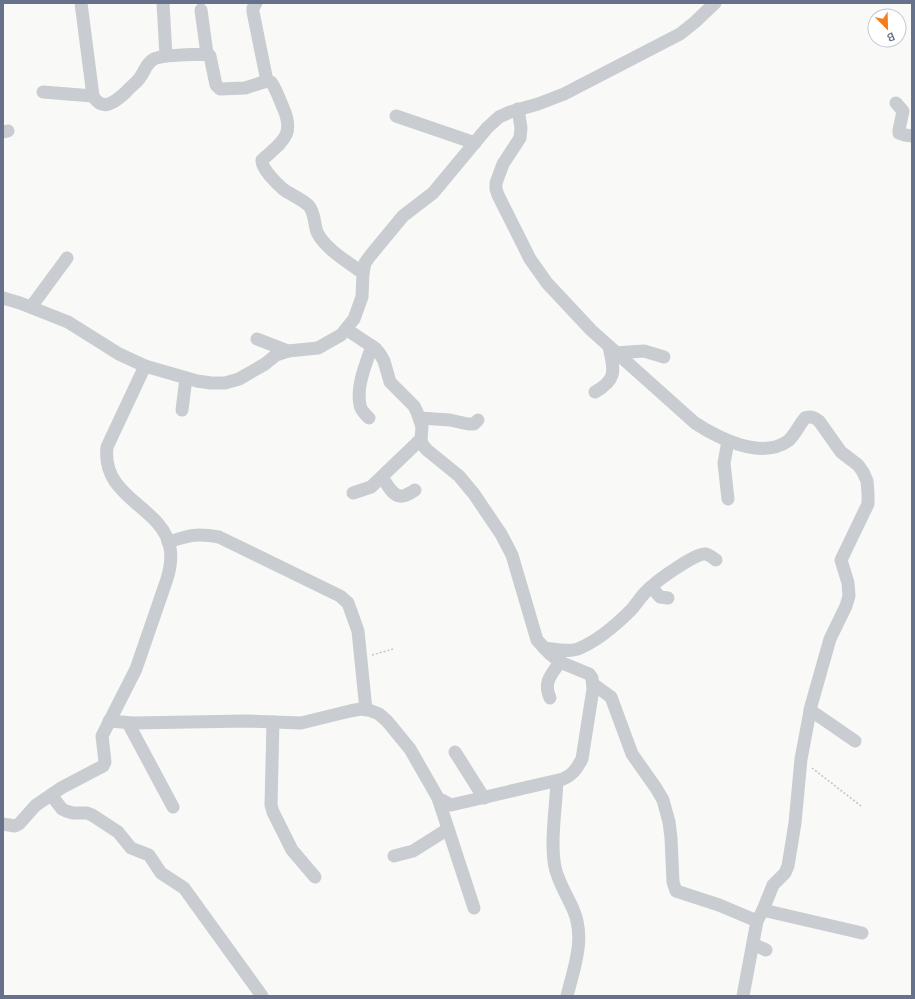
<svg xmlns="http://www.w3.org/2000/svg" width="915" height="999" viewBox="0 0 915 999" font-family="Lato,sans-serif">
<style>
.lines{fill:none;stroke-linecap:round;stroke-linejoin:round}
.path{stroke:#c2c4c7;stroke-width:1.5;stroke-dasharray:2 2;stroke-linecap:butt}
.minor{stroke:#c9ccd1;stroke-width:13}
</style>
<rect width="100%" height="100%" fill="#f9faf7"/>
<g class="lines">
<g class="path">
<polyline points="372,655 393,649"/>
<polyline points="812,768 861,806"/>
</g>
<g class="minor">
<path d="M81,3L93,96C103,113 116,101 126,92C130,87 136,83 139,79C145,72 145,64 154,59C164,54 194,55 207,54L210,56L216,85L220,89L245,88L267,81L271,82C276,89 279,98 282,105C296,135 283,141 262,160C261,168 277,184 283,189C291,195 302,199 309,206C315,213 314,224 317,232C324,248 349,263 363,273"/>
<polyline points="163,3 166,56"/>
<polyline points="256,3 253,8 253,12 267,81"/>
<polyline points="201,10 207,54"/>
<polyline points="43,92 93,96"/>
<polyline points="896,103 903,111 899,130 899,133 905,135 912,136"/>
<path d="M518,109L521,128L520,138L503,164L496,183V189L498,195L530,259L547,283L591,330L695,423C718,438 761,460 788,441C795,435 799,425 805,418C811,416 814,417 819,421L841,452L858,465L863,472L867,481L868,493V504L841,560L848,583L849,596L846,606L830,639L811,706L801,759L795,823L788,866L785,873L773,885L763,910L757,921L743,996"/>
<polyline points="396,116 475,143"/>
<polyline points="3,132 8,131"/>
<polyline points="3,298 20,303 68,322 119,354 145,366 197,381 211,383 225,383 239,379 265,364 276,355 288,351 318,348 341,335 354,319 362,297 363,273 365,263 370,256 403,216 433,193 487,128 499,117 510,112 538,104 564,94 680,34 695,22 715,3"/>
<polyline points="31,307 67,258"/>
<polyline points="257,339 288,351"/>
<polyline points="615,353 644,351 664,357"/>
<path d="M595,392C618,379 614,370 609,347"/>
<polyline points="182,410 186,378"/>
<path d="M369,418C365,414 361,411 360,405C356,386 366,364 372,346"/>
<polyline points="420,418 450,420 468,424 474,424 478,420"/>
<path d="M382,477C387,484 393,498 403,496C407,495 412,492 415,490"/>
<polyline points="353,493 371,487 421,439"/>
<polyline points="728,499 724,463 728,441"/>
<path d="M168,542C190,535 196,533 219,537L340,596L348,603L358,631L366,710"/>
<polyline points="651,587 660,597 668,598"/>
<path d="M544,648C555,649 570,653 580,648C599,640 617,624 631,610C638,602 643,593 651,587C658,580 697,552 705,554C709,554 713,558 716,560"/>
<polyline points="593,684 611,697 632,754 656,788 663,800 669,822 671,838 673,882 676,891 719,905 757,921"/>
<path d="M550,698C543,682 551,675 560,662"/>
<polyline points="810,710 855,741"/>
<path d="M109,721L133,723L246,721L301,723L350,711L361,709L369,710L379,714L387,721L410,749L438,798L451,805L563,779C573,775 577,768 582,759L593,689L592,678L589,674L560,662L550,654L537,640L512,555L501,534L474,494L459,476L427,450L422,444L421,439L422,427L417,412L414,406L390,382L384,361L380,354L376,349L346,329"/>
<polyline points="273,722 271,805 273,812 292,850 315,877"/>
<polyline points="128,723 173,807"/>
<polyline points="455,752 484,798"/>
<path d="M557,781C556,806 550,843 555,867C558,882 567,895 573,909C586,938 574,968 567,996"/>
<polyline points="51,795 62,809 66,811 73,813 87,813 92,815 118,832 131,848 149,855 161,873 184,888 262,996"/>
<polyline points="438,798 474,908"/>
<path d="M3,824L15,826L19,824L36,805L61,788L103,766L105,762L102,736L136,669L167,579C170,569 172,558 170,548C163,506 101,499 107,447L145,366"/>
<polyline points="394,856 413,851 448,829"/>
<polyline points="763,910 862,933"/>
<polyline points="753,944 766,950"/>
</g>
</g>
<rect width="915" height="999" fill="none" stroke="#66728b" stroke-width="8"/>
<g transform="translate(887 28) rotate(157)"><circle r="19" fill="#ffffff" stroke="#c2c7d1"/>
<path d="M0-3L7 15L0 10L-7 15Z" fill="#f47e1d"/>
<text y="-6" font-size="11" font-weight="bold" text-anchor="middle" fill="#66728b">B</text>
</g>
</svg>
